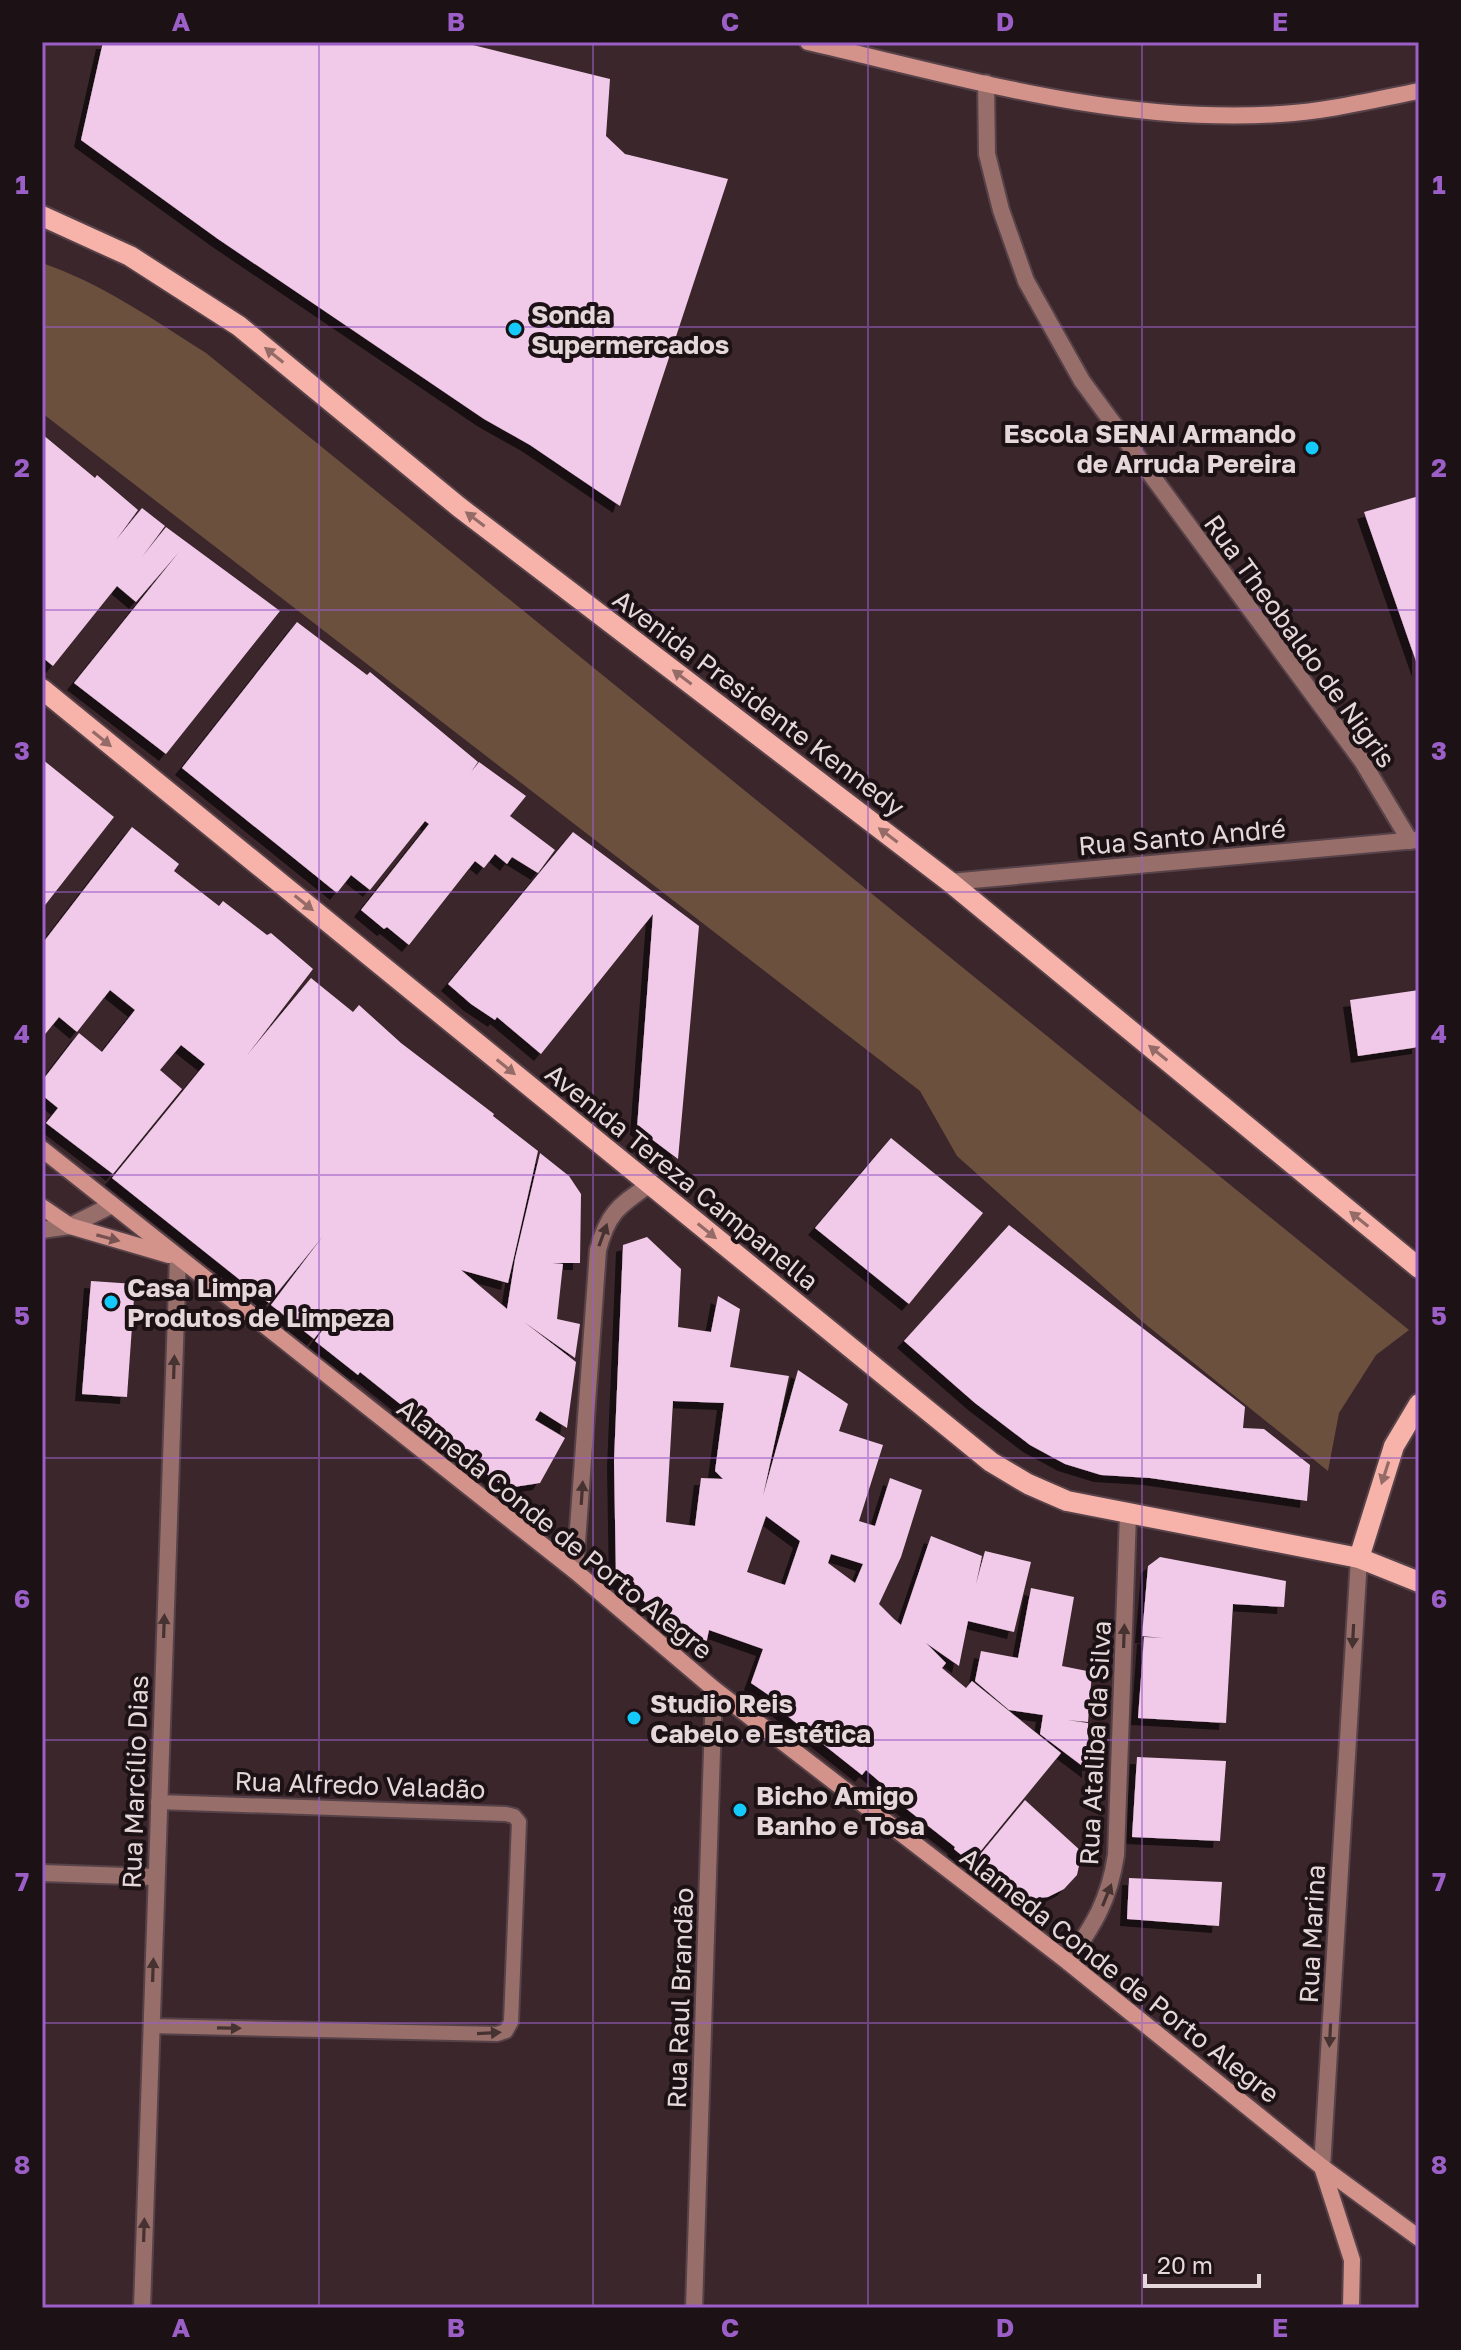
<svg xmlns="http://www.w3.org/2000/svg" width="1461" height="2350" viewBox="0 0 1461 2350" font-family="'Golos Text',sans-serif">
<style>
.green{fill:#6c503e}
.building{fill:#f1cae9;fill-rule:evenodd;filter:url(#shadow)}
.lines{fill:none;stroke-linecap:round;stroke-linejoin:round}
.lane-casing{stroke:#564248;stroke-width:18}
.street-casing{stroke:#564248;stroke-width:20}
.secondary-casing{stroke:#564248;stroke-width:20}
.primary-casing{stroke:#564248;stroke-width:24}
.lane{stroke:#976e69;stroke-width:14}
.street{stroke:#976e69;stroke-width:16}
.secondary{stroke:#d3928a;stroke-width:16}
.primary{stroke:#f7b3aa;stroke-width:20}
.oneway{fill:#946b67}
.oneway2{fill:#473232}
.oneway3{fill:#785250}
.grid{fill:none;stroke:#9b5fc7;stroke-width:2;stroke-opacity:0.55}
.poi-dot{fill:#13cafb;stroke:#1c1215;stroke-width:3}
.labels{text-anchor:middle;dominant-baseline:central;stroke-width:8;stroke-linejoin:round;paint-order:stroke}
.poi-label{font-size:26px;font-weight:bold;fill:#e5d7da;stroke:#1c1215;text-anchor:start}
.street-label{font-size:26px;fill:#e5d7da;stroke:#1c1215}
.neatline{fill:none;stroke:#9b5fc7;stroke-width:3}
.grid-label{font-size:26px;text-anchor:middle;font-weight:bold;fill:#9b5fc7}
</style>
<defs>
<filter id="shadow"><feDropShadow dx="-7" dy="7" stdDeviation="0" flood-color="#0009"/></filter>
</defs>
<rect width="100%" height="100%" fill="#3b262c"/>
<path class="green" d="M42,263C101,283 154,320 206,353L1409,1330L1376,1355L1339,1413L1328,1471L1144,1323L957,1156L920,1091L42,413Z"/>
<g class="building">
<polygon points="103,42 461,42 610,79 606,136 625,154 728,179 620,506 530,445 484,419 218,239 81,140"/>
<polygon points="42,434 95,478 97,475 138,510 116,540 142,508 165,526 142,557 166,527 280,611 166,754 74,683 179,552 136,602 117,586 53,666 42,657"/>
<polygon points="1419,496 1419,670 1364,512"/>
<polygon points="297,622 367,675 370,672 478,762 471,772 479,762 526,796 510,816 555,850 538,873 512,857 507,864 495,854 484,868 475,861 409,945 387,927 384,929 361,910 429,824 425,821 370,890 351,875 337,893 182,768"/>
<polygon points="42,759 114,817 42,909"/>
<polygon points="132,827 179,864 174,871 219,906 223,901 267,935 271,933 313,969 248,1054 311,978 353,1012 359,1005 401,1043 494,1114 493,1116 538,1151 508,1283 461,1270 507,1309 515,1259 540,1153 569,1176 581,1194 580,1263 552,1263 563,1264 557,1319 580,1324 575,1358 524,1322 576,1362 567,1428 540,1411 535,1420 565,1438 540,1483 514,1487 503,1486 437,1437 439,1435 360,1372 358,1375 315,1341 332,1316 314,1339 271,1305 323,1236 269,1303 112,1178 205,1064 181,1045 160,1070 182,1089 113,1174 46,1123 58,1108 42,1095 42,1081 79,1033 102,1052 135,1010 110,990 77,1032 59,1017 42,1038 42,944"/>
<polygon points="573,832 699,926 678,1159 637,1128 653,914 541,1054 497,1017 495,1020 471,1004 448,984"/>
<polygon points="1419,990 1419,1047 1358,1056 1350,1000"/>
<polygon points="891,1138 983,1213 909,1304 815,1228"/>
<polygon points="1009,1225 1245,1407 1243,1428 1264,1429 1310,1465 1307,1501 1150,1478 1101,1475 1065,1464 1030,1445 975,1403 904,1341"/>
<path d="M647,1237L681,1269L678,1327L711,1332L718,1296L740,1309L730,1367L789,1376L763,1496L798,1370L848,1404L839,1431L883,1445L859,1521L875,1526L890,1478L922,1490L901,1557L879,1604L894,1619L901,1625L931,1536L982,1556L976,1584L985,1551L1031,1562L1014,1632L968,1621L959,1666L926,1643L946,1663L942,1668L966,1688L972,1681L1061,1753L971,1863L954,1849L955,1847L885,1792L888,1789L866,1770L862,1775L771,1703L773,1698L751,1683L763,1649L709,1630L705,1649L682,1631L683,1628L660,1614L616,1579L614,1461L623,1245ZM673,1401L724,1403L715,1471L723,1479L701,1478L695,1526L666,1522ZM766,1516L800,1541L785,1585L747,1572ZM831,1554L863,1564L855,1583L828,1563Z"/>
<polygon points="91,1281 135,1284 127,1397 82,1394"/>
<polygon points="1160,1557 1286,1581 1284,1607 1233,1604 1226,1723 1138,1718 1144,1637 1163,1638 1142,1636 1148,1566"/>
<polygon points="1031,1588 1074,1597 1062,1666 1092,1672 1088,1722 1067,1720 1088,1723 1089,1771 1040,1734 1043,1715 1009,1710 975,1681 981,1651 1018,1658"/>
<polygon points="1137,1757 1226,1761 1220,1841 1132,1837"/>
<polygon points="1025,1800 1082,1852 1077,1875 1064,1889 1048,1897 1030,1899 1012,1894 974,1862"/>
<polygon points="1129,1878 1222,1882 1219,1926 1127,1919"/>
</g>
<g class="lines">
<defs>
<polyline id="lane" points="151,2026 497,2034 506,2031 511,2022 519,1822 514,1816 506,1814 158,1802"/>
<g id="street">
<polyline points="986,83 987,154 1001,210 1026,281 1082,381 1362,761 1410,841"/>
<polyline points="950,882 1417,840"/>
<polyline points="42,1230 70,1226 112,1205"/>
<path d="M575,1571L598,1250C608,1212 619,1206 650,1184"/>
<polyline points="42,1873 156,1877"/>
<path d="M1068,1962C1094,1924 1109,1901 1116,1855L1128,1514"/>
<polyline points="1322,2167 1359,1558"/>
<polyline points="142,2308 178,1257"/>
<polyline points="694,2308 714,1689"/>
</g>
<g id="secondary">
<path d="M808,42C964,78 1120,125 1281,114C1328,111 1373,100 1419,91"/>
<polyline points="42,1149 575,1571 714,1689 1068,1962 1322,2167 1419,2238"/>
<polyline points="42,1207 70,1226 169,1255"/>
<polyline points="1322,2167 1352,2260 1351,2308"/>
</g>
<g id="primary">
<polyline points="42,216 130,256 239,326 459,507 950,882 1419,1268"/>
<polyline points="42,689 991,1462 1028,1484 1067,1501 1359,1558 1419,1582"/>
<polyline points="1359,1558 1394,1446 1419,1404"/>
</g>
</defs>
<use href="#lane" class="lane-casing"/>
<use href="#street" class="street-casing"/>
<use href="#secondary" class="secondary-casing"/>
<use href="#primary" class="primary-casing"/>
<use href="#lane" class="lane"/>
<use href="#street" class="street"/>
<use href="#secondary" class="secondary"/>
<use href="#primary" class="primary"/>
</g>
<defs><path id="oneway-solid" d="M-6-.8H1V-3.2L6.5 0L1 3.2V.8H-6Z" transform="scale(2)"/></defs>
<g class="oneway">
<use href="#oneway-solid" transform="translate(274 355) rotate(-141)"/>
<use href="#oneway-solid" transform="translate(475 519) rotate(-143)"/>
<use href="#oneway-solid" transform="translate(682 677) rotate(-143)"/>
<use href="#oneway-solid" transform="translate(102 739) rotate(39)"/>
<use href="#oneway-solid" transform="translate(888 835) rotate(-143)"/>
<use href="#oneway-solid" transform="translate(304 903) rotate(39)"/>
<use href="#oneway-solid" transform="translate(1158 1053) rotate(-141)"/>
<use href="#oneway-solid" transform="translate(506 1067) rotate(39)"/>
<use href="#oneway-solid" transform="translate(1359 1219) rotate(-141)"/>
<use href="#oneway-solid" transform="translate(707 1231) rotate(39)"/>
<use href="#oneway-solid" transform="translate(1385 1473) rotate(108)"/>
</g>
<g class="oneway2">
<use href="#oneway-solid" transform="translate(603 1235) rotate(-70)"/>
<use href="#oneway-solid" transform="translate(174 1367) rotate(-88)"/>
<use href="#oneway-solid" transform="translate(582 1493) rotate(-86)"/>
<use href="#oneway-solid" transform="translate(164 1626) rotate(-88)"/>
<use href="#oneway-solid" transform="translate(1124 1636) rotate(-88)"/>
<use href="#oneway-solid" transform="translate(1353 1636) rotate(93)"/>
<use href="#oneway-solid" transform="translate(1107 1895) rotate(-68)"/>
<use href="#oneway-solid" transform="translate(153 1970) rotate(-88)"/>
<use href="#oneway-solid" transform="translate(229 2028) rotate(1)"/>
<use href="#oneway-solid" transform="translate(489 2033) rotate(-3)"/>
<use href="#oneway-solid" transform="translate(1330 2035) rotate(93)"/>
<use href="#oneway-solid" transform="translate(144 2230) rotate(-88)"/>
</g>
<use class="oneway3" href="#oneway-solid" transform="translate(108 1238) rotate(15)"/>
<path class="grid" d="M319,42V2308M593,42V2308M868,42V2308M1142,42V2308M42,327H1419M42,610H1419M42,892H1419M42,1175H1419M42,1458H1419M42,1740H1419M42,2023H1419"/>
<g class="poi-dot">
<circle cx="515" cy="329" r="8"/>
<circle cx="1312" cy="448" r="8"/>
<circle cx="111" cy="1302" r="8"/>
<circle cx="634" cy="1718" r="8"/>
<circle cx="740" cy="1810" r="8"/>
</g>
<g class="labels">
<g class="poi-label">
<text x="531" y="314">Sonda<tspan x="531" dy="30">Supermercados</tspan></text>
<text x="1296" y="433" text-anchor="end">Escola SENAI Armando<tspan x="1296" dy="30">de Arruda Pereira</tspan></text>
<text x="127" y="1287">Casa Limpa<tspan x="127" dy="30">Produtos de Limpeza</tspan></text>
<text x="650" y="1703">Studio Reis<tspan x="650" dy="30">Cabelo e Estética</tspan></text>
<text x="756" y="1795">Bicho Amigo<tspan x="756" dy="30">Banho e Tosa</tspan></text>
</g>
<g class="street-label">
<text transform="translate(1300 641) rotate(54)">Rua Theobaldo de Nigris</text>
<text transform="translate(759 703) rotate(37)">Avenida Presidente Kennedy</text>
<text transform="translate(1182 837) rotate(-5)">Rua Santo André</text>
<text transform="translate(682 1177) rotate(39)">Avenida Tereza Campanella</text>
<text transform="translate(555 1529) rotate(39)">Alameda Conde de Porto Alegre</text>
<text transform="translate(1095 1743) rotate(-87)">Rua Ataliba da Silva</text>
<text transform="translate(135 1782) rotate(-88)">Rua Marcílio Dias</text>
<text transform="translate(360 1785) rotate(2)">Rua Alfredo Valadão</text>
<text transform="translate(1312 1934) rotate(-87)">Rua Marina</text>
<text transform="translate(1120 1975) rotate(38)">Alameda Conde de Porto Alegre</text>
<text transform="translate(680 1998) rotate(-88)">Rua Raul Brandão</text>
</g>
</g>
<rect width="1461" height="2350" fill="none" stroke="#1c1215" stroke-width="88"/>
<path d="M1145 2274v12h114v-12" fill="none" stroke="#e5d7da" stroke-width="4"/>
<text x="1157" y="2274" font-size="24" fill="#e5d7da" stroke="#1c1215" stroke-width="6" paint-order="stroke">20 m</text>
<rect x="44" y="44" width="1373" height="2262" class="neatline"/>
<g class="grid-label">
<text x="181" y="31">A</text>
<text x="456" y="31">B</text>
<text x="730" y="31">C</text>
<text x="1005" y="31">D</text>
<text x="1280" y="31">E</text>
<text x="22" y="194">1</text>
<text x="1439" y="194">1</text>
<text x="22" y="477">2</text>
<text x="1439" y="477">2</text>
<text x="22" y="760">3</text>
<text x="1439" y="760">3</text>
<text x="22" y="1043">4</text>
<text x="1439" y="1043">4</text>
<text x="22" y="1325">5</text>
<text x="1439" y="1325">5</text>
<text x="22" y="1608">6</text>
<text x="1439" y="1608">6</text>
<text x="22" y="1891">7</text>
<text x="1439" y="1891">7</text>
<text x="22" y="2174">8</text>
<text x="1439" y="2174">8</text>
<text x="181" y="2337">A</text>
<text x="456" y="2337">B</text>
<text x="730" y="2337">C</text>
<text x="1005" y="2337">D</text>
<text x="1280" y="2337">E</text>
</g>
</svg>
